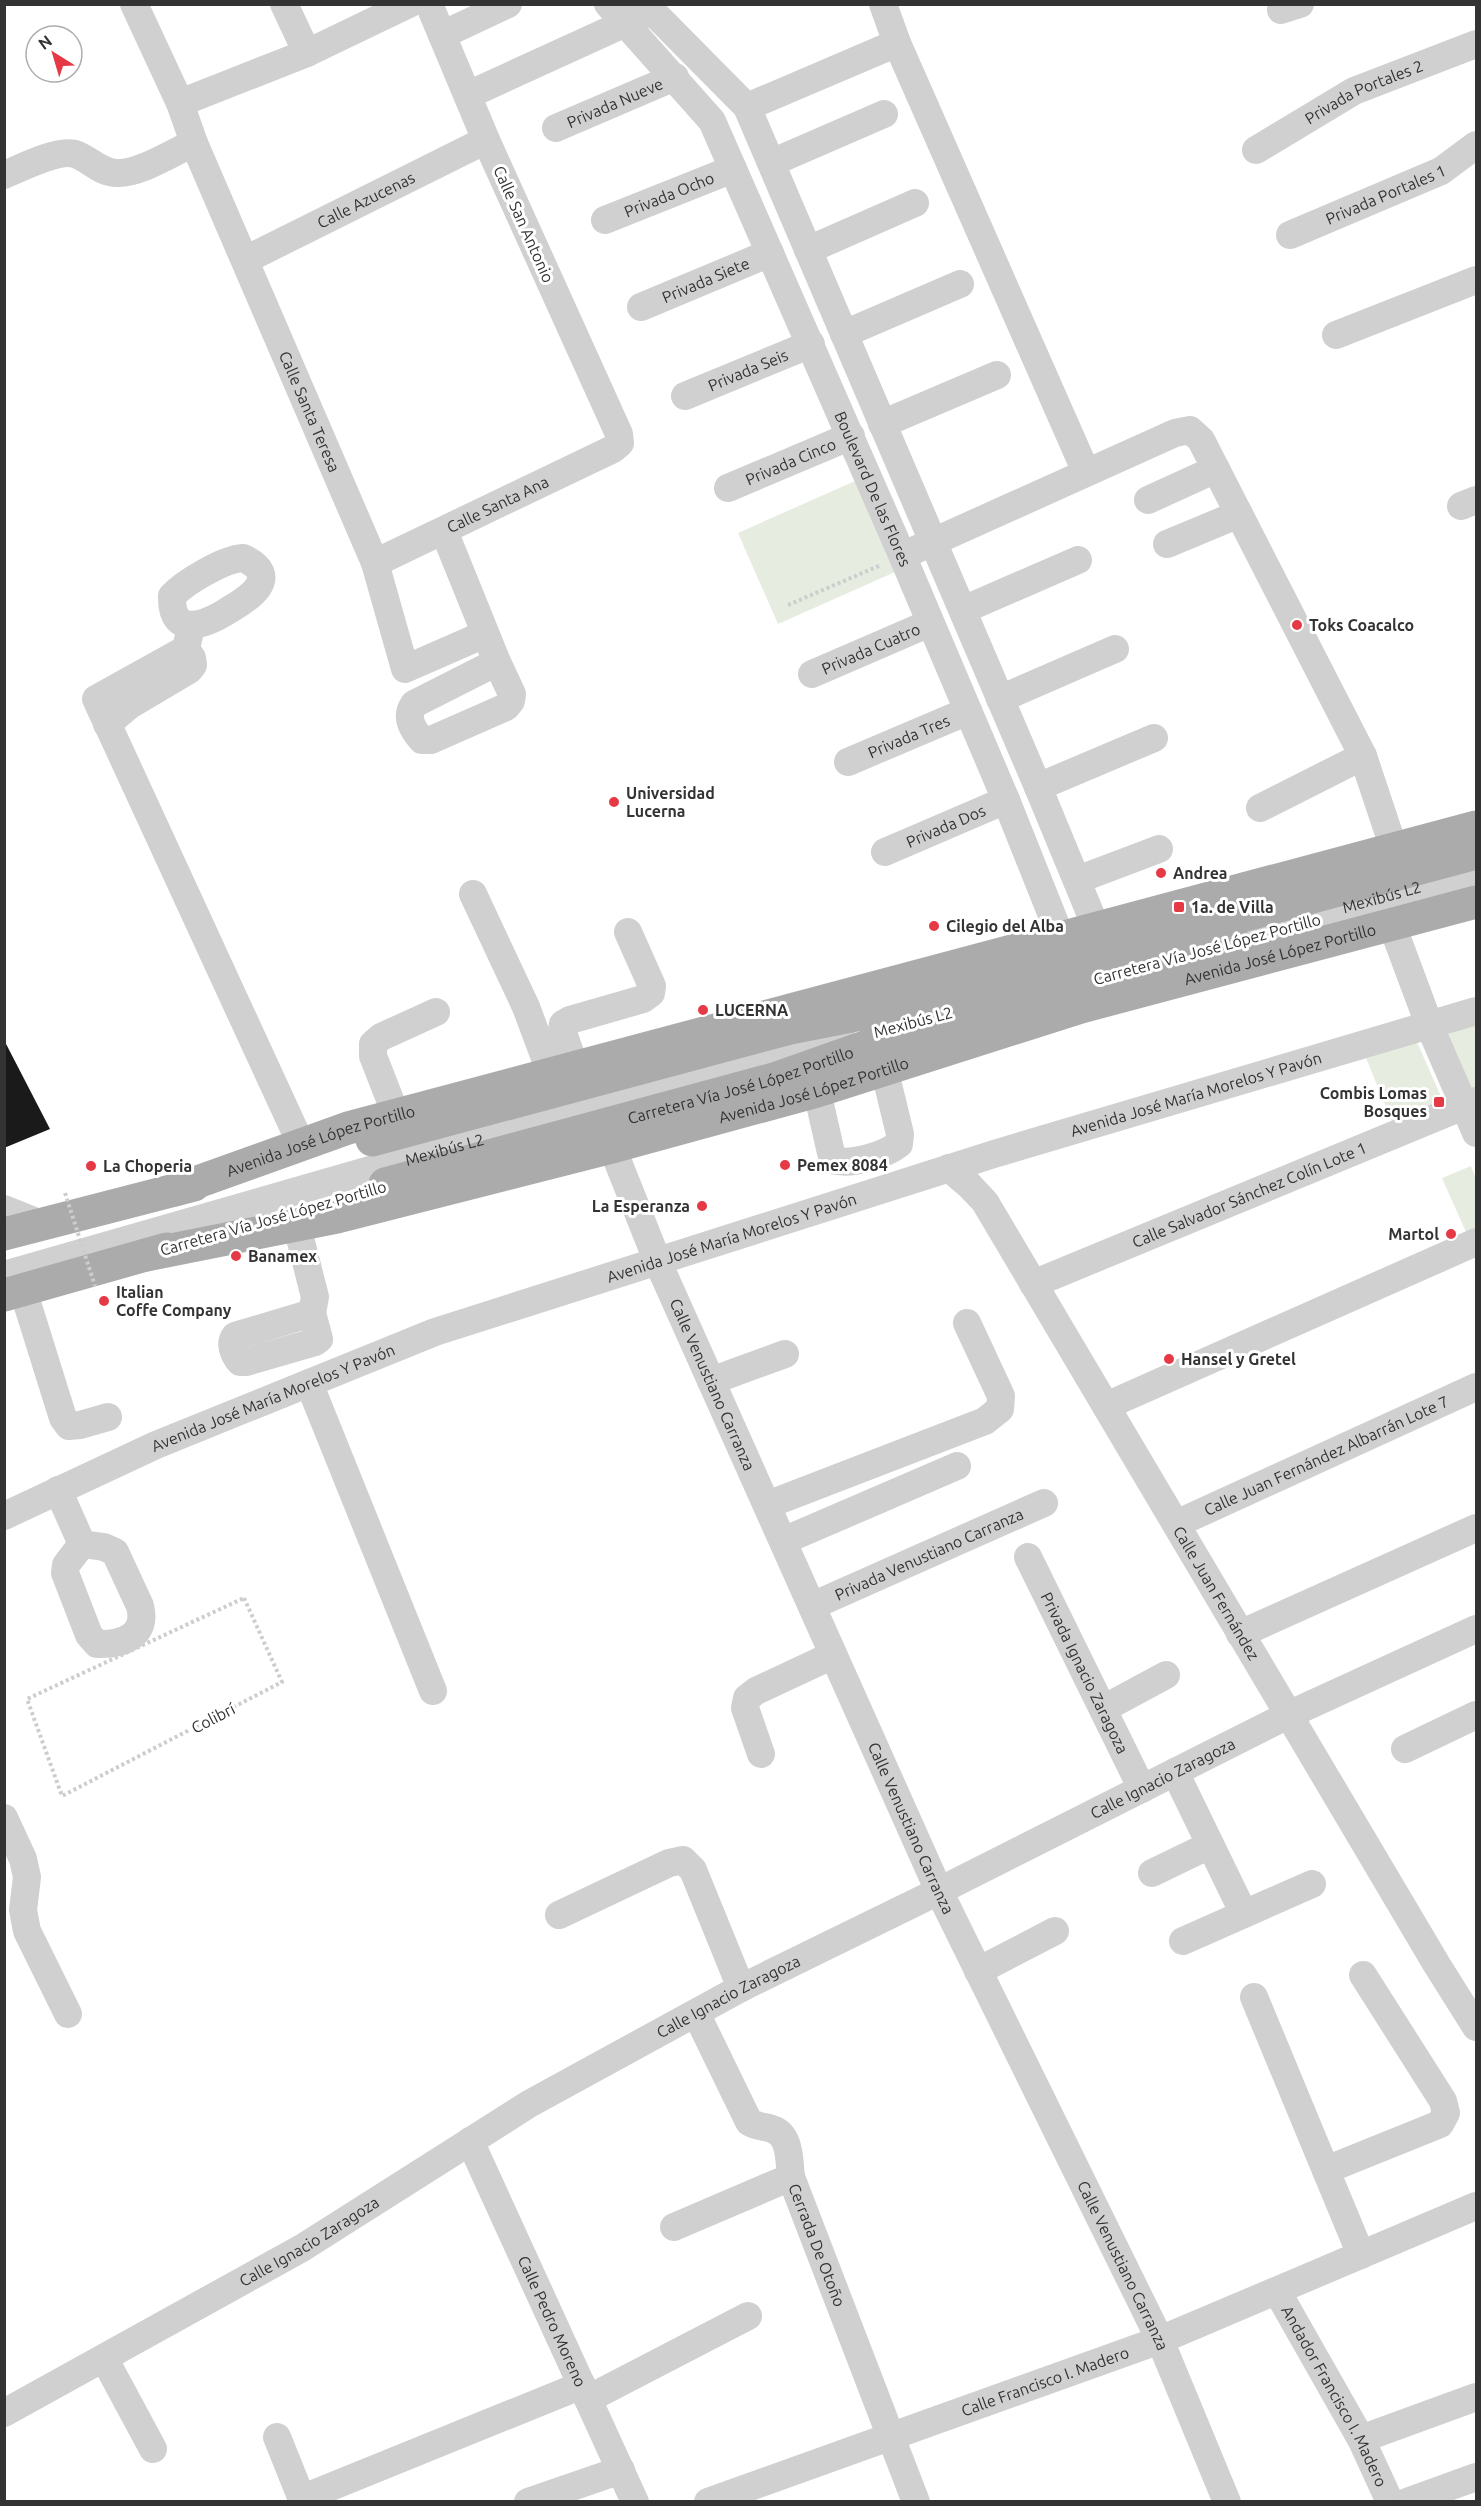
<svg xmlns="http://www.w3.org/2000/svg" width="1481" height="2506" viewBox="0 0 1481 2506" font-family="Ubuntu,sans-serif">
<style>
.green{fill:#e6ecdf}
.building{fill:#1a1a1a}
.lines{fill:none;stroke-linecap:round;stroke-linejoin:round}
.path{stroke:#cdcdcd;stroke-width:4;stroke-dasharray:3 3;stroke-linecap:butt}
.minor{stroke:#d0d0d0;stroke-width:28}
.major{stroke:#ababab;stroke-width:33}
.path-bridge{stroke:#cdcdcd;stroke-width:4;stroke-dasharray:3 3;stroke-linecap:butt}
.major-bridge{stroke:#ababab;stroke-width:33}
.poi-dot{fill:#e63946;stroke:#fff;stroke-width:2}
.labels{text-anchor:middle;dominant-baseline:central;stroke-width:6;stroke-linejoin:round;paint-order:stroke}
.street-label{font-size:16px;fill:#333;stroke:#fff}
.poi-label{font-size:16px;font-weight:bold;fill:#333;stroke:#fff;text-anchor:start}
</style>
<rect width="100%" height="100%" fill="#fff"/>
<g class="green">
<polygon points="855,481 895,572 778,624 738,533"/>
<polygon points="1476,1024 1476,1105 1446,1035"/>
<polygon points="1417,1042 1446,1108 1395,1129 1366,1058"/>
<polygon points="1471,1166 1476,1179 1476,1227 1466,1232 1442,1178"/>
</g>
<polygon class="building" points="4,1040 50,1129 4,1148"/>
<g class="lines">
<g class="path">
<polyline points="788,605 881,565"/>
<polygon points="244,1598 282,1682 62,1796 27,1699"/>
</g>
<g class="minor">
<path id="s1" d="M134,4L180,103L194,143L375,563L405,669L485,634"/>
<polyline points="284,4 307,53"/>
<path id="s2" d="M608,4L712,121L902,555L1006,800L1069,958"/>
<polyline points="645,4 747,107 1038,787 1105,949"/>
<polyline points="883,4 897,43 1086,472"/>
<polyline points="1281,10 1300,4"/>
<polyline points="442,35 508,4"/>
<polyline points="468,95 641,16"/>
<polyline points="180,103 307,53 409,4"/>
<polyline points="747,107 897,43"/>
<path id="s3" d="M556,128L675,77"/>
<path id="s4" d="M1256,150L1354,91L1476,44"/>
<polyline points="771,163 884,114"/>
<path d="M4,175C21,168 58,149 75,154C90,159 100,173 117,173C140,174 173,152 194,143"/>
<path id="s5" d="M605,220L733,169"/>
<path id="s6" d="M1290,235L1441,171L1476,145"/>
<polyline points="808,250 915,203"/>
<path id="s7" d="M245,260L486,140"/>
<path id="s8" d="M641,307L770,253"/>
<polyline points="844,334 960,284"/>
<polyline points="1336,335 1476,280"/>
<path id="s9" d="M685,396L811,344"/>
<polyline points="882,424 997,375"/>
<path id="s10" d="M728,488L851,436"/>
<polyline points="1148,500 1216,469"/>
<polyline points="1461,506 1476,500"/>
<path d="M444,531L497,662L512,694L511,701L506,707L431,740H422C412,729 405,717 414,704L497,662"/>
<polyline points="1167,544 1239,514"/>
<polyline points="915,550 1175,433 1190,430 1201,440 1363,756 1394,849"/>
<path d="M243,558C282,576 250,598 229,610C207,624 171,640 172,596C185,582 224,559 243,558Z"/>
<path id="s11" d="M375,563L613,449L620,443L619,434L486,140L429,4"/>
<polyline points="963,610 1078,560"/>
<polyline points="191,626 186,649 96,699 295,1131 299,1147"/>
<path id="s12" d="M812,674L930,623"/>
<polyline points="1000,699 1115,649"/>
<polyline points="107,724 130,705 189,670 193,665 192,658 186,649"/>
<path id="s13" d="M848,762L968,711"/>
<polyline points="1038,787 1154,738"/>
<polyline points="1260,808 1363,756"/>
<path id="s14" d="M885,852L1006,800"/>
<polyline points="1077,880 1159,849"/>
<polyline points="473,894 526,1007 551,1074"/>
<polyline points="1392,925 1430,1027 1476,1133"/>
<path id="s15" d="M1210,944L1476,871"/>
<polyline points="575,1067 562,1030 563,1024 570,1020 643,999 651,993 652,986 628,932"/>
<path d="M817,1091L831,1153L837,1161C855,1164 885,1155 899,1144L900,1134L884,1068"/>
<polyline points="396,1115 373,1056 373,1044 381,1037 436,1012"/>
<path id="s16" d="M612,1147L657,1260L939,1891L1160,2340L1227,2502"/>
<path id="s17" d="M949,1168L969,1185L985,1202L1437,1965L1476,2027"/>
<polyline points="4,1209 41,1224"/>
<path d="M297,1226L315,1297L312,1313L319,1339L315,1342L246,1362H240C234,1355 229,1344 235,1336L312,1313"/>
<path id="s18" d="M4,1275L384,1166L843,1040"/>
<path id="s19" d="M1033,1284L1476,1101"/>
<polyline points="23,1290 63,1418 69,1426 80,1425 108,1417"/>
<polyline points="711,1381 785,1354"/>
<polyline points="309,1383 433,1691"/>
<polyline points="1106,1406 1476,1242"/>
<path d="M58,1490L82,1544L66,1565L65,1573L89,1635L97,1644C122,1645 148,1636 140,1606L115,1552L104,1547L82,1544"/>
<polyline points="767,1505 985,1421 1000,1409 1001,1396 967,1323"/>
<path id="s20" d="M4,1516L156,1445L435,1332L994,1154L1476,1011"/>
<path id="s21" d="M1176,1524L1476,1387"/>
<polyline points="783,1541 957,1466"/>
<path id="s22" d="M1028,1557L1142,1789"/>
<path id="s23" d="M812,1606L1044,1503"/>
<polyline points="1240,1634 1476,1528"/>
<polyline points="1103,1709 1166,1675"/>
<polyline points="1405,1749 1476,1715"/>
<polyline points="761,1754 745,1708 747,1698 756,1691 833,1655"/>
<polyline points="1175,1772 1244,1914"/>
<polyline points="4,1818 23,1859 27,1877 23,1910 27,1931 68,2014"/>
<polyline points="1152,1873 1210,1845"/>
<polyline points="559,1915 669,1863 683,1860 693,1870 741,1988"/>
<polyline points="1183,1941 1312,1884"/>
<polyline points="978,1971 1055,1931"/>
<polyline points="1254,1997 1361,2255"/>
<path id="s24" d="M696,2013L749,2122C758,2127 763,2126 772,2129C791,2135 789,2162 791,2177L916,2502"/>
<path id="s25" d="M470,2141L635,2502"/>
<polyline points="1326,2170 1440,2124 1446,2113 1443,2101 1363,1975"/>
<polyline points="674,2227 791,2177"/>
<path id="s26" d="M1277,2291L1361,2439L1390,2502"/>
<polyline points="104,2358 153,2449"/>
<polyline points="588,2399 748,2316"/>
<path id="s27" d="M4,2413L302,2248L529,2104L741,1988L939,1891L1288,1715L1476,1629"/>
<polyline points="277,2437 303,2502"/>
<polyline points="1361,2439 1476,2397"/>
<polyline points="301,2499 582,2385"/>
<polyline points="528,2502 621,2470"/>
<path id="s28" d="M708,2502L1160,2340L1476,2206"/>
<polyline points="1407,2502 1476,2477"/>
</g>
<g class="major">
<path id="s29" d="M175,1190L348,1128L1476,827"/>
<polyline points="4,1234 194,1185"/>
<path id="s30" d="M146,1255L337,1217L612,1147L817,1091L1081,1007L1476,902"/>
<polyline points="4,1295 167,1249"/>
</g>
<polyline class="path-bridge" points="65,1193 95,1286"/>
<g class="major-bridge">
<polyline points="372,1140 790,1028 923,1002 1476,853"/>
<path id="s31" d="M385,1184L774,1079L927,1025L1234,942"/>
</g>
</g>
<g class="poi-dot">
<circle cx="1297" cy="625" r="6"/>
<circle cx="614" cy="802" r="6"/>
<circle cx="1161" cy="873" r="6"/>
<rect x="1173" y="901" width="12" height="12" rx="3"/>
<circle cx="934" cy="926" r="6"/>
<circle cx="703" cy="1010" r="6"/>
<rect x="1433" y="1096" width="12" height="12" rx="3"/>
<circle cx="785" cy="1165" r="6"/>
<circle cx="91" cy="1166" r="6"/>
<circle cx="702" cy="1206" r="6"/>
<circle cx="1451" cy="1234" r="6"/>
<circle cx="236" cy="1256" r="6"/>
<circle cx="104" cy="1301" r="6"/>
<circle cx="1169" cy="1359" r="6"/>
</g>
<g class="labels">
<g class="street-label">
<text stroke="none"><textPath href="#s4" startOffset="123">Privada Portales 2</textPath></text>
<text stroke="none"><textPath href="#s3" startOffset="64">Privada Nueve</textPath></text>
<text stroke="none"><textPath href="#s6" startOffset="104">Privada Portales 1</textPath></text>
<text stroke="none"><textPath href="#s5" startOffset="69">Privada Ocho</textPath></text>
<text stroke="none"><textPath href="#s7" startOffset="135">Calle Azucenas</textPath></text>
<text transform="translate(524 224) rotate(66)">Calle San Antonio</text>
<text stroke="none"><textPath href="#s8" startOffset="70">Privada Siete</textPath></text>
<text stroke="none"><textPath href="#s9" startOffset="68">Privada Seis</textPath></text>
<text stroke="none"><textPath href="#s1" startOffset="444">Calle Santa Teresa</textPath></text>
<text stroke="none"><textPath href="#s10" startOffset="68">Privada Cinco</textPath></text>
<text stroke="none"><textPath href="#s2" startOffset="558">Boulevard De las Flores</textPath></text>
<text stroke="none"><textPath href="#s11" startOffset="136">Calle Santa Ana</textPath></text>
<text stroke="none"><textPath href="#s12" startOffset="64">Privada Cuatro</textPath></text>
<text stroke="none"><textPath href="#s13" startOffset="66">Privada Tres</textPath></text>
<text stroke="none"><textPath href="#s14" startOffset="66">Privada Dos</textPath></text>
<text stroke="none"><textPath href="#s15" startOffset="178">Mexibús L2</textPath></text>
<text transform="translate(1207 949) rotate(-15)">Carretera Vía José López Portillo</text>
<text stroke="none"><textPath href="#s30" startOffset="1174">Avenida José López Portillo</textPath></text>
<text transform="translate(913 1022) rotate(-15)">Mexibús L2</text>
<text stroke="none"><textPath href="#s31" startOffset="369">Carretera Vía José López Portillo</textPath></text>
<text stroke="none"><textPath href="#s30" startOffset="688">Avenida José López Portillo</textPath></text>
<text stroke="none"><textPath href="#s20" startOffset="1266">Avenida José María Morelos Y Pavón</textPath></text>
<text stroke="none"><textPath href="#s29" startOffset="154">Avenida José López Portillo</textPath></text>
<text stroke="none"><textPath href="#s18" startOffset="458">Mexibús L2</textPath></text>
<text stroke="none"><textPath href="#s19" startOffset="234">Calle Salvador Sánchez Colín Lote 1</textPath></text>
<text transform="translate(273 1218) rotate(-16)">Carretera Vía José López Portillo</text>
<text stroke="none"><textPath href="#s20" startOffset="780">Avenida José María Morelos Y Pavón</textPath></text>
<text stroke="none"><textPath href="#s16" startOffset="258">Calle Venustiano Carranza</textPath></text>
<text stroke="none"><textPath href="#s20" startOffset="294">Avenida José María Morelos Y Pavón</textPath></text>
<text stroke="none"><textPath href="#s21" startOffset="165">Calle Juan Fernández Albarrán Lote 7</textPath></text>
<text stroke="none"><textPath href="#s23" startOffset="128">Privada Venustiano Carranza</textPath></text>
<text stroke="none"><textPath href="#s17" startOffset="504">Calle Juan Fernández</textPath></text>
<text stroke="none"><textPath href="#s22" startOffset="129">Privada Ignacio Zaragoza</textPath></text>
<text transform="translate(213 1718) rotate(-27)">Colibrí</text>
<text stroke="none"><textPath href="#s27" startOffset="1322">Calle Ignacio Zaragoza</textPath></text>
<text stroke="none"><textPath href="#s16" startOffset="744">Calle Venustiano Carranza</textPath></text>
<text stroke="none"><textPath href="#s27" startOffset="836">Calle Ignacio Zaragoza</textPath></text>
<text stroke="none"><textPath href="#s27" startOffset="350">Calle Ignacio Zaragoza</textPath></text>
<text stroke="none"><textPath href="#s24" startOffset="273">Cerrada De Otoño</textPath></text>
<text stroke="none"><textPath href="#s16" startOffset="1230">Calle Venustiano Carranza</textPath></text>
<text stroke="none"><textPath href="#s25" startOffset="198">Calle Pedro Moreno</textPath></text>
<text stroke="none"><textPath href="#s28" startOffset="358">Calle Francisco I. Madero</textPath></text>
<text stroke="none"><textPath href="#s26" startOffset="120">Andador Francisco I. Madero</textPath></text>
</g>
<g class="poi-label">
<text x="1309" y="625">Toks Coacalco</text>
<text x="626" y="793">Universidad<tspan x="626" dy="18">Lucerna</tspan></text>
<text x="1173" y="873">Andrea</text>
<text x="1191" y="907">1a. de Villa</text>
<text x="946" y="926">Cilegio del Alba</text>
<text x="715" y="1010">LUCERNA</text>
<text x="1427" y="1093" text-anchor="end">Combis Lomas<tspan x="1427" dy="18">Bosques</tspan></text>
<text x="797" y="1165">Pemex 8084</text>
<text x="103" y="1166">La Choperia</text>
<text x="690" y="1206" text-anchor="end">La Esperanza</text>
<text x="1439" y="1234" text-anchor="end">Martol</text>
<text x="248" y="1256">Banamex</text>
<text x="116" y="1292">Italian<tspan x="116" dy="18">Coffe Company</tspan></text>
<text x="1181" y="1359">Hansel y Gretel</text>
</g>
</g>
<rect width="1481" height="2506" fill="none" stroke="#333333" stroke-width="12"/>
<g transform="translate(54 54) rotate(323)"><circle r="28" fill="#ffffff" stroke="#adadad" stroke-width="1.5"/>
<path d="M0-4.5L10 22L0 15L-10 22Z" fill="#e63946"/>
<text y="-9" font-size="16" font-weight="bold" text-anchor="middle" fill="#333333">N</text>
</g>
</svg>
